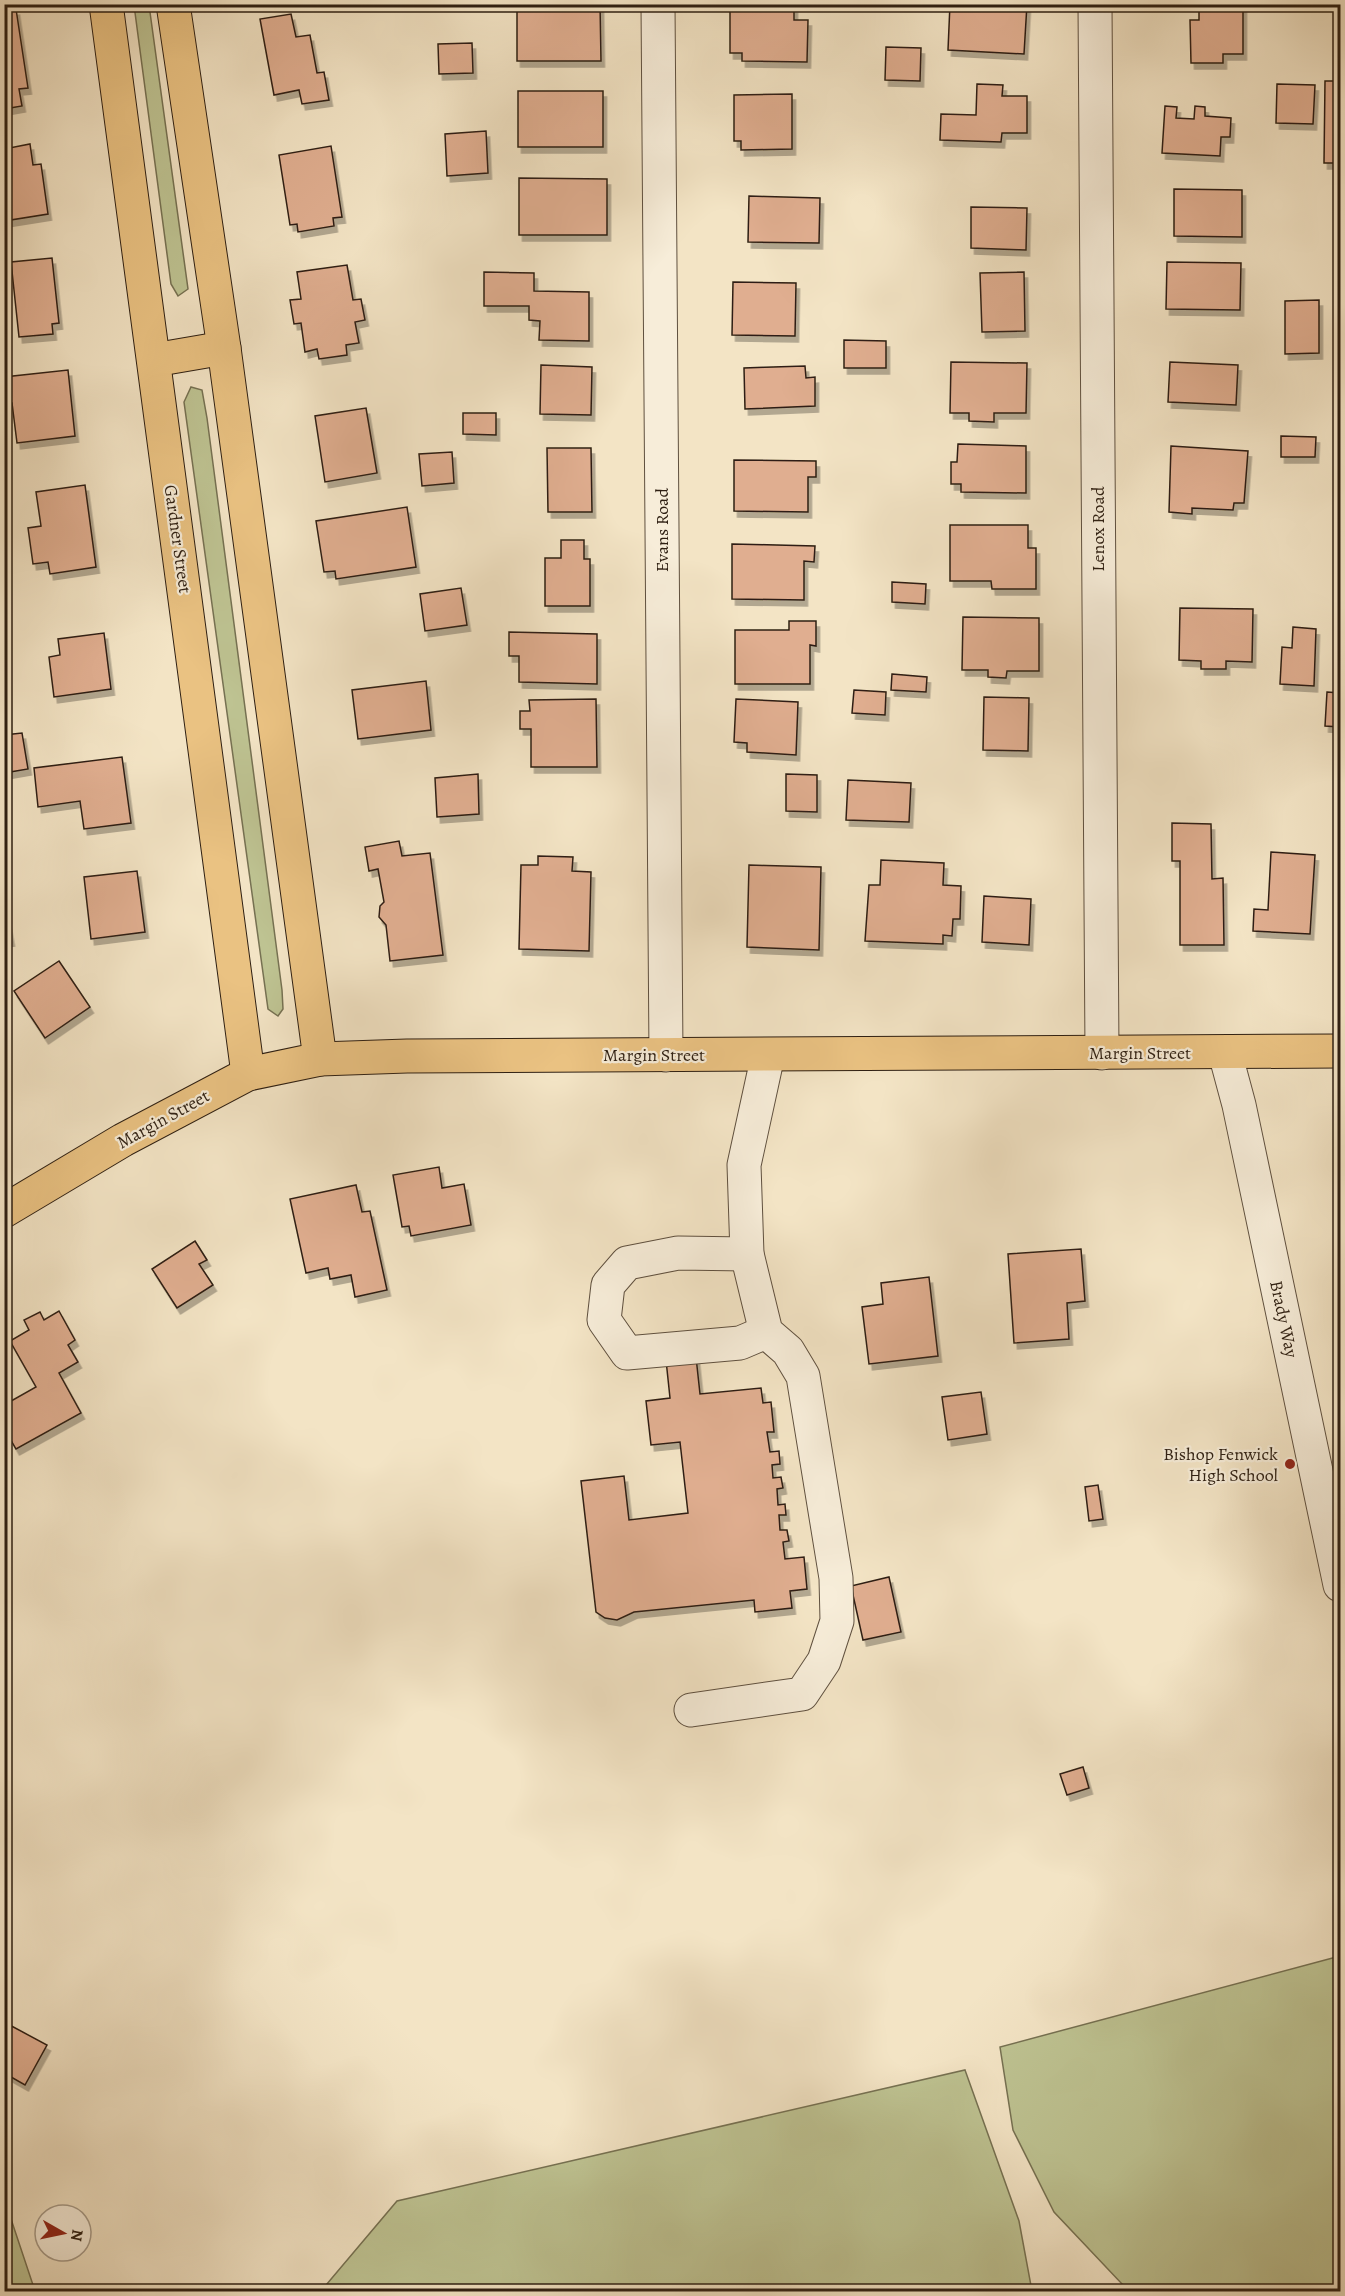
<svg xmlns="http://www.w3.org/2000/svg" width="1345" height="2296" viewBox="0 0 1345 2296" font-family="Alegreya,serif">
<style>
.green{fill:#bec392;stroke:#767152;stroke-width:1.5}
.building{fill:#e0ae90;stroke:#2e1f12;stroke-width:1.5;filter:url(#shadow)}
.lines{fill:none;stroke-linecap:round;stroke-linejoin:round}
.minor-casing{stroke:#5f503f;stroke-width:35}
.major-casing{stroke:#2e1f12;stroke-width:35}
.highway-casing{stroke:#2e1f12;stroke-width:35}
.minor{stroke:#f7edd9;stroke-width:33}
.major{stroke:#eac282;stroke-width:33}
.highway{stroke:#eac282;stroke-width:33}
.poi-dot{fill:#8f2418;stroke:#f7edd9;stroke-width:2}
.labels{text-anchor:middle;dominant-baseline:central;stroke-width:4.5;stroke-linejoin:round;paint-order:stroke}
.street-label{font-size:18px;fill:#2e1f12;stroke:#f7edd9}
.poi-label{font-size:18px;fill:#2e1f12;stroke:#f7edd9;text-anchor:end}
</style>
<defs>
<filter id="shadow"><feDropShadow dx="3.5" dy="6" stdDeviation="0" flood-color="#0004"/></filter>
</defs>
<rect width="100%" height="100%" fill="#f3e4c5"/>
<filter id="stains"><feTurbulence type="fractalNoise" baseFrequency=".00333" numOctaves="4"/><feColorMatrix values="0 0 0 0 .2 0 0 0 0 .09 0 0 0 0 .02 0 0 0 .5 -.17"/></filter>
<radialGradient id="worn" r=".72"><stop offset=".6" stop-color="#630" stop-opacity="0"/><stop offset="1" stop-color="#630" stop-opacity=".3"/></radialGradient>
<g class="green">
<polygon points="134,5 149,5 188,289 178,296 171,284"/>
<polygon points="191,387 202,390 207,418 282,990 283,1009 278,1016 268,1009 184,402"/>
<polygon points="1340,1956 1340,2291 1135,2292 1122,2284 1054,2212 1013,2130 1000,2047"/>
<polygon points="965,2070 1019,2221 1032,2291 321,2291 397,2201"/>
<polygon points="4,2201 5,2201 35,2291 5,2291"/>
</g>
<g class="building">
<polygon points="517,4 600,4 601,61 517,61"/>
<polygon points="950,4 961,4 961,9 1008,11 1008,4 1027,4 1024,54 948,50"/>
<polygon points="1243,5 1243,54 1223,54 1223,63 1191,63 1190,20 1199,20 1199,6"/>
<polygon points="730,6 794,7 794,20 808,20 807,62 742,61 742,53 730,53"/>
<polygon points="16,9 28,88 19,89 22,106 4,109 4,11"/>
<polygon points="291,14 296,37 310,35 317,73 324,72 329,100 302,104 299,90 274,95 260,19"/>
<polygon points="472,43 473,73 439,74 438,44"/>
<polygon points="886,47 921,48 920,81 885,80"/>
<polygon points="1325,81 1340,81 1340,163 1324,163"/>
<polygon points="977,84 1003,85 1002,96 1027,96 1027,133 1002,133 1001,142 940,140 941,114 976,115"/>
<polygon points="1277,84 1315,85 1313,124 1276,123"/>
<rect x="518" y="91" width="85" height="56"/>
<polygon points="792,94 792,149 741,150 741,141 734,141 734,95"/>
<polygon points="1165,106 1177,107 1176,118 1194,119 1195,106 1205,107 1205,116 1231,118 1230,137 1221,137 1220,156 1162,153"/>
<polygon points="486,131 488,173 447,176 445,134"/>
<polygon points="30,144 33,165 41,164 48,214 4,221 4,149"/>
<polygon points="331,146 342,217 333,218 334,226 298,232 297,224 290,225 279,155"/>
<polygon points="519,178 607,179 607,235 519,235"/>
<polygon points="1174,189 1242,190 1242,237 1174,236"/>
<polygon points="749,196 820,198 819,243 748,242"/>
<polygon points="971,207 1027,208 1026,250 971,248"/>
<polygon points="52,258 59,323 52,324 53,334 19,337 11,262"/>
<polygon points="1167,262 1241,263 1240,310 1166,309"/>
<polygon points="347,265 353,300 361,299 365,320 355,322 359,343 346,345 347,355 319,359 317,349 305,352 301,323 294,324 290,300 301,299 297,272"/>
<polygon points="484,272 534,273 534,291 589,292 589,341 539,340 540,321 529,320 529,306 484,306"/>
<polygon points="1024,272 1025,331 982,332 980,273"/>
<polygon points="733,282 796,283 795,336 732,335"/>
<polygon points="1319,300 1319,353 1285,354 1285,301"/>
<polygon points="844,340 886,341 886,368 844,368"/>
<polygon points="951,362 1027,363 1026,413 994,413 994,422 969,421 969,413 950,413"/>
<polygon points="1170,362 1238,365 1236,405 1168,402"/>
<polygon points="541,365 592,367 591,415 540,414"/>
<polygon points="805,366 806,378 815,377 815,406 745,409 744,368"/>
<polygon points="68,370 75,436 17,443 12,403 4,404 4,377"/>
<polygon points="366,408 377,473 325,482 315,416"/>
<polygon points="463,413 496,413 496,435 463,434"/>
<polygon points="1281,436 1316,437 1315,457 1281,457"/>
<polygon points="958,444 1026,446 1026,493 961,492 961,484 951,484 951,462 957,462"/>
<polygon points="1171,446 1248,451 1244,503 1234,503 1233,510 1192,508 1192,514 1169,512"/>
<polygon points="547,448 591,448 592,512 548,512"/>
<polygon points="452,452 454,483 422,486 419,454"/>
<polygon points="734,460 816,461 816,477 808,477 808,512 734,511"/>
<polygon points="85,485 96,567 50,574 48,562 33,564 28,528 41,526 36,492"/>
<polygon points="407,507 416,567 336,579 335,571 324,572 316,521"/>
<polygon points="950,525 1028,525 1028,548 1036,548 1036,589 992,589 991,581 950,581"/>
<polygon points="561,540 584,540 584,559 590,559 590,606 545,606 545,558 561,558"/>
<polygon points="732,544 815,546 814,562 804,561 804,600 732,599"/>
<polygon points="892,582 926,584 925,604 892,602"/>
<polygon points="461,588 467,625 425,631 420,594"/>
<polygon points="1180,608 1253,609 1252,662 1226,661 1226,669 1201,669 1201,661 1179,660"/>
<polygon points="963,617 1039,618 1039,671 1007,671 1006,678 988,677 988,670 962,670"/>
<polygon points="789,621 816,621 816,646 810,645 810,684 735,684 735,630 789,630"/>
<polygon points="1293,627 1316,629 1314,686 1280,684 1282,647 1292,648"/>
<polygon points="509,632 597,634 597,684 519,682 519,656 509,656"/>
<polygon points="104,633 111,689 54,697 49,657 60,655 58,639"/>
<polygon points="892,674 927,677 926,692 891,690"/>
<polygon points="426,681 431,730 358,739 352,690"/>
<polygon points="854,690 886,692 885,715 852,713"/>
<polygon points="1327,692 1340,693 1340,727 1325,726"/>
<polygon points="984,697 1029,698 1028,751 983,750"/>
<polygon points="596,699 597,767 531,767 531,729 520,729 520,711 530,711 529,700"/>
<polygon points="736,699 798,702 796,755 747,752 747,743 734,742"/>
<polygon points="22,733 28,769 4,773 4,735"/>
<polygon points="122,757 131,823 84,829 80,801 38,807 34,768"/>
<polygon points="478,774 479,814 437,817 435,778"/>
<polygon points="786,774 817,775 817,812 786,811"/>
<polygon points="848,780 911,783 909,822 846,820"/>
<polygon points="1172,823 1211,824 1212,879 1223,878 1224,945 1180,945 1180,861 1172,861"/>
<polygon points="399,841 402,856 430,853 443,955 390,961 386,925 379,917 380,906 384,902 378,869 369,871 365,847"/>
<polygon points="1271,852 1315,855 1310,934 1253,931 1254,909 1268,910"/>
<polygon points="538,856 573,857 572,871 591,872 589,951 519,949 521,865 538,865"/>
<polygon points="881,860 944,863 943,885 961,886 960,919 953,919 952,936 943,935 943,944 865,941 869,885 880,885"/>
<polygon points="749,865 821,867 819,950 747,947"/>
<polygon points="137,871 145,932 91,939 84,877"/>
<polygon points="984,896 1031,899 1029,945 982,942"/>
<polygon points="4,904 11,940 4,941"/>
<polygon points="59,961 90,1007 45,1038 14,991"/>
<polygon points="439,1167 442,1188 464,1184 471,1225 411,1236 409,1226 402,1227 393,1175"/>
<polygon points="356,1185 362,1212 370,1211 387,1290 355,1297 351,1275 330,1279 328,1268 306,1273 290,1199"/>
<polygon points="195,1241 207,1260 199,1264 213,1285 177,1308 152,1269"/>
<polygon points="1081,1249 1085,1301 1067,1303 1069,1339 1014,1343 1008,1254"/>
<polygon points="929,1277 938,1356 869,1364 862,1307 883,1304 881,1283"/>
<polygon points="59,1311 75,1340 68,1345 78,1362 59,1373 81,1413 16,1449 4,1428 4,1405 36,1387 10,1341 29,1330 24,1320 40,1312 44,1320"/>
<polygon points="696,1357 700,1394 761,1388 763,1403 771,1402 774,1432 767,1432 770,1452 779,1451 780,1464 772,1465 773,1478 781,1477 783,1488 777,1489 778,1505 785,1504 786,1515 779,1515 780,1530 787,1530 789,1541 783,1542 785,1559 804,1557 807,1589 790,1591 792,1608 755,1612 754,1600 634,1612 617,1620 605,1618 596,1612 581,1481 624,1476 629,1520 688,1513 680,1442 651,1445 646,1401 670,1398 666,1360"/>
<polygon points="981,1392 987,1434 948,1440 942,1397"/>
<polygon points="1098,1485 1103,1519 1089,1521 1085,1487"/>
<polygon points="889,1577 901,1632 863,1640 851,1586"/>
<polygon points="1083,1767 1089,1788 1067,1795 1060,1774"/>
<polygon points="4,2022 47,2045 25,2085 4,2073"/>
</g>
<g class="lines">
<defs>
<g id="minor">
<polyline points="658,4 666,1055"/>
<polyline points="1095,4 1102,1053"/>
<polyline points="1225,1053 1239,1105 1340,1585"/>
<polyline points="747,1254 678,1253 627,1263 608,1285 604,1320 627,1353 740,1343 766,1332"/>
<polyline points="691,1710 802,1694 824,1661 837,1621 836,1578 803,1376 788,1351 766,1332 747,1254 744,1165 768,1055"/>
</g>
<polyline id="major" points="320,1059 407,1056 1340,1051"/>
<g id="highway">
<polyline points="106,4 248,1074"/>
<polyline points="154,360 224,348"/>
<polyline points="4,1211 123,1140 248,1074 320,1059 224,348 173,4"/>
</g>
</defs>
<use href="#minor" class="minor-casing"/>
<use href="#major" class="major-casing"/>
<use href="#highway" class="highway-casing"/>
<use href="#minor" class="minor"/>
<use href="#major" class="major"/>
<use href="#highway" class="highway"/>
</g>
<circle class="poi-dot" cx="1290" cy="1464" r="6"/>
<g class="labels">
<g class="street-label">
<text transform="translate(1098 529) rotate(-90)">Lenox Road</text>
<text transform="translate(662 530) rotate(-90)">Evans Road</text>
<text transform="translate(178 539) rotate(82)">Gardner Street</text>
<text x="1140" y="1053">Margin Street</text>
<text x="654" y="1055">Margin Street</text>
<text transform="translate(163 1119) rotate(-29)">Margin Street</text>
<text transform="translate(1284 1319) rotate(78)">Brady Way</text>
</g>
<g class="poi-label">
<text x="1278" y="1454">Bishop Fenwick<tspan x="1278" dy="21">High School</tspan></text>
</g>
</g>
<rect width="1345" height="2296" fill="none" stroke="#f3e4c5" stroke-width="24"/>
<rect x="6" y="6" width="1333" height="2284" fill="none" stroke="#2e1f12" stroke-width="3"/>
<rect x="12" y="12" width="1321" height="2272" fill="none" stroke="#2e1f12" stroke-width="1.5"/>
<g transform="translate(63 2233) rotate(99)"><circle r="28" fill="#f7edd9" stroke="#a79b89" stroke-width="1.5"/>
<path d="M0-4.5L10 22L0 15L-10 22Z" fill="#8f2418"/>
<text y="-9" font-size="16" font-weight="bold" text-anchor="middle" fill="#2e1f12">N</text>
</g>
<rect width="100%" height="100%" filter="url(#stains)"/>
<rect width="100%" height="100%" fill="url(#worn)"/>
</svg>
